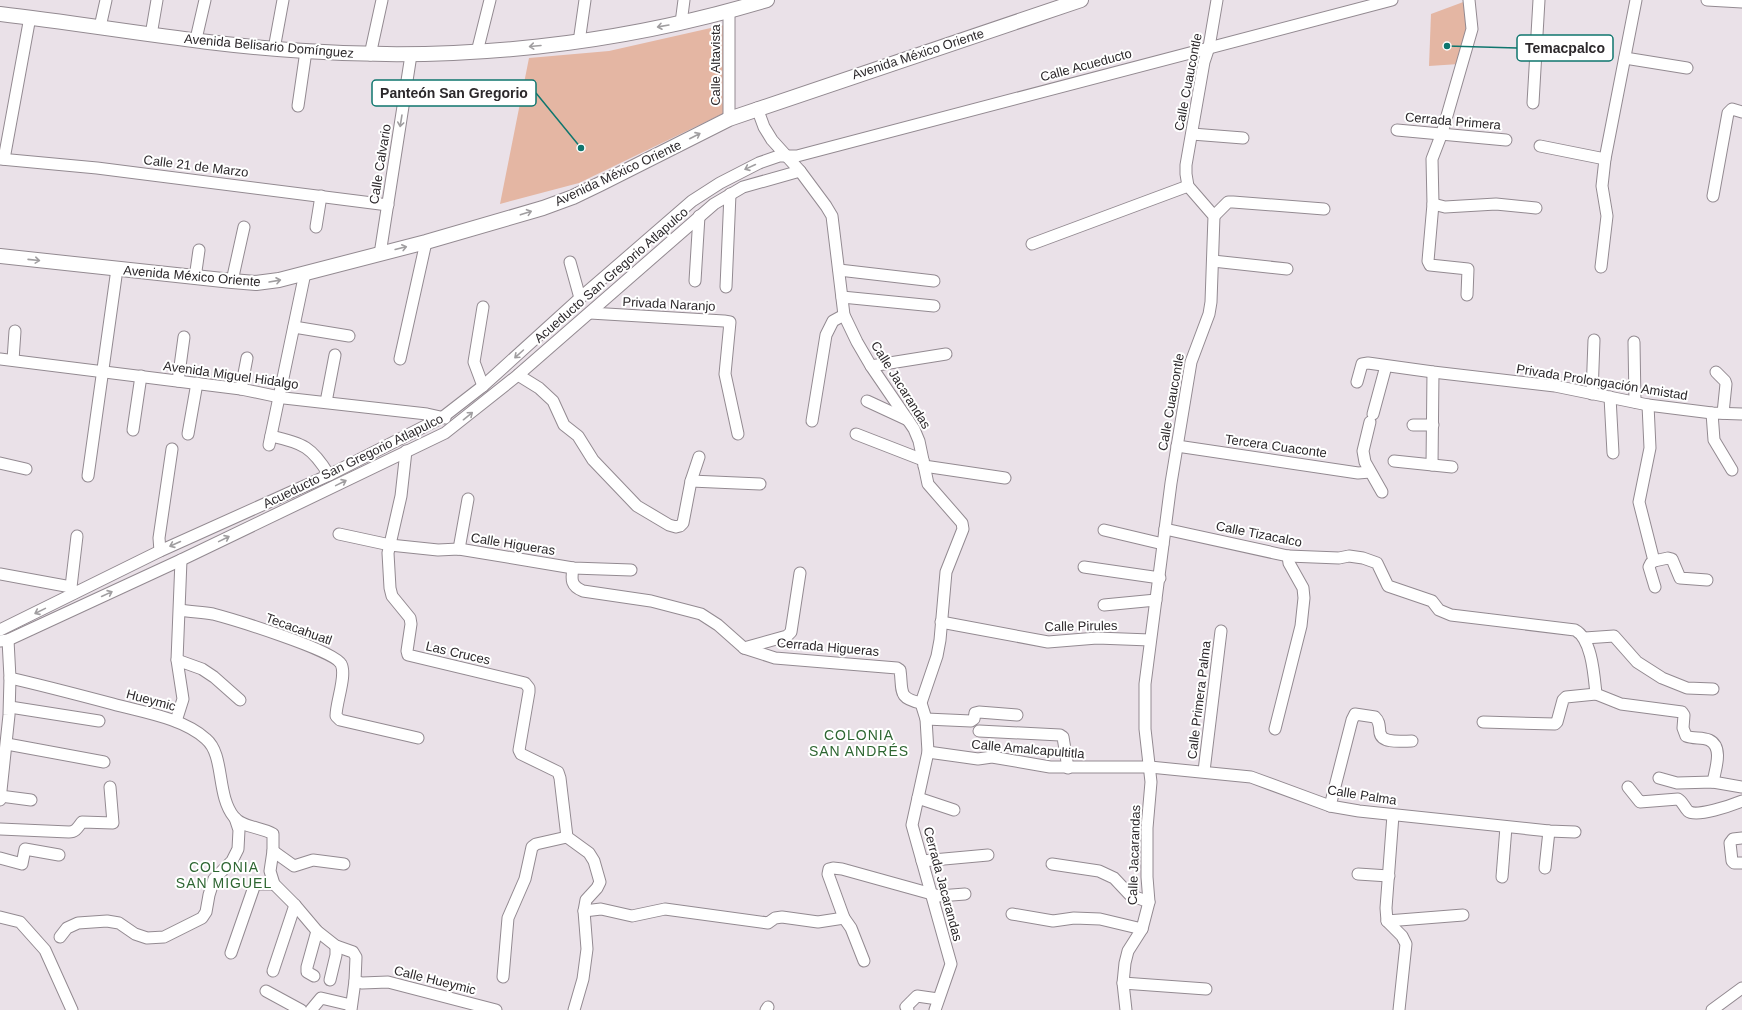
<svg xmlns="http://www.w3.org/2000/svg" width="1742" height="1010" viewBox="0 0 1742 1010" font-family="Helvetica,sans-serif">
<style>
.green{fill:#e4b6a3}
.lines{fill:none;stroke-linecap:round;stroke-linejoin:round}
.minor-casing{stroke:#938a91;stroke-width:13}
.major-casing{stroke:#938a91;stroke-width:16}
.minor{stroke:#fff;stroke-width:11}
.major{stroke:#fff;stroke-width:14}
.oneway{stroke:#a09ea0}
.labels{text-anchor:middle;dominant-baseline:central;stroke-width:4;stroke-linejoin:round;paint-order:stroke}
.street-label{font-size:13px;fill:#2c282b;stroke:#fff}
.neighbourhood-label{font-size:14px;letter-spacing:1px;fill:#2e6632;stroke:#fff}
.leader{fill:none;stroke:#0f766e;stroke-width:1.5}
.callout-dot{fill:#0f766e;stroke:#fff;stroke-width:1.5}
.callout{fill:#fff;stroke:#0f766e;stroke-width:1.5}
.callout-label{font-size:14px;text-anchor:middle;font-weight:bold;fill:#2c282b}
</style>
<rect width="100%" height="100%" fill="#eae1e8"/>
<g class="green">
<polygon points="1466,1 1469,28 1459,64 1429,66 1431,14"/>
<polygon points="724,25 724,113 579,183 500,204 529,58 609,51"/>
</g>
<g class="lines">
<defs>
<g id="minor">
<polyline points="1707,0 1742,2"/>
<polyline points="729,12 729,119"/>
<polyline points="681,23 684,0"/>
<polyline points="100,27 106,0"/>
<polyline points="151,35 157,0"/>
<polyline points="196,39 205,0"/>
<polyline points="579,42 585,0"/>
<polyline points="274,49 283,0"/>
<polyline points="477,52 490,0"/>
<polyline points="370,55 382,0"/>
<polyline points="1625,58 1687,68"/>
<polyline points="1533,103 1539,0"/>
<polyline points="298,106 306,51"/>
<polyline points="757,108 764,127 772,140 800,171 826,206 832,216 844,315 857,342 871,366 914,429 919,441 928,484 962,523 963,529 946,572 940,640 937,656 921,703 926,719 928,752 912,825 951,964 935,1010"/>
<polyline points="1397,130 1506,140"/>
<polyline points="1192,134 1243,138"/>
<polyline points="1540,146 1605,159"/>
<polyline points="0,159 97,168 388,205"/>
<polyline points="4,159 30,17"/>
<polyline points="1713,196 1728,113 1732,109 1742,112"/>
<polyline points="1433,204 1445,207 1496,204 1536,208"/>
<polyline points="1214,216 1228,202 1233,202 1324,209"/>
<polyline points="316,227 321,196"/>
<polyline points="1032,244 1188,186"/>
<polyline points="380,254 411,55"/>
<polyline points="1213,261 1287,269"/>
<polyline points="570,262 580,298"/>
<polyline points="1601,267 1607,216 1602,186 1605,159 1636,0"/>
<polyline points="839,270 934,281"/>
<polyline points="195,278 199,250"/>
<polyline points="232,281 244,227"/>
<polyline points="695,281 699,216"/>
<polyline points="726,287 730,194"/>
<polyline points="1467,295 1468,269 1430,265 1428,261 1433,204 1432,159 1442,133 1472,29 1469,0"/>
<polyline points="842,297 934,306"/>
<polyline points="483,307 474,362 483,386"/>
<polyline points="590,313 724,321 730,322 725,374 738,434"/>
<polyline points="294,327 349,336"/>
<polyline points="1634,342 1635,402"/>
<polyline points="0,359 241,389 284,398 427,414 445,418"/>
<polyline points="400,359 426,242"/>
<polyline points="13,360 15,331"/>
<polyline points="871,366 946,354"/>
<polyline points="1716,372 1725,381 1726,384 1723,413"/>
<polyline points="518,375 539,388 553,401 564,425 578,436 593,460 637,506 669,525 676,527 680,526 683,523 691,481 699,457"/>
<polyline points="178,381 184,337"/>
<polyline points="1357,382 1362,364 1368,363 1433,372 1555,386 1648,405 1712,413 1742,414"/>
<polyline points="241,389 247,358"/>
<polyline points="1592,394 1594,340"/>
<polyline points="1610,397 1613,453"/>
<polyline points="867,401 908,420"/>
<polyline points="326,402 335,355"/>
<polyline points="1648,405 1650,448 1639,502 1654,561 1651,563 1649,567 1655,587"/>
<polyline points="1712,413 1714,440 1732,470"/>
<polyline points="1373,414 1386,366"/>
<polyline points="812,421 826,335 833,321 844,315"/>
<polyline points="1370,422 1363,451 1365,462 1382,492"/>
<polyline points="1413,425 1433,425"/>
<polyline points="133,430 141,376"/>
<polyline points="188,434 197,383"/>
<polyline points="856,434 923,460"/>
<path d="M271,436C303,443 312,447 329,475"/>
<polyline points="269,445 305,273"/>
<polyline points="1177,446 1358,473 1370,472"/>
<polyline points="406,451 401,496 388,553 390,588 392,596 410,618 411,624 407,651 408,655 525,683 529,688 529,692 519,750 521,754 558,772 560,778 567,837 589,853 594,861 600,882 597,888 586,900 584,911 587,949 583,979 574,1010"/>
<polyline points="1394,461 1452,467"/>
<polyline points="0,463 26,469"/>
<polyline points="1432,465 1433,372"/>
<polyline points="924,466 1005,478"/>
<polyline points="88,476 117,269"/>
<polyline points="691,481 760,484"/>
<path d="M1165,529L1288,556L1339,558L1349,556L1363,558L1377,563L1388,586L1432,601L1439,610L1451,615L1575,630C1592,639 1594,675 1596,694L1621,704L1682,712L1684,715L1683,728L1686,736C1693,739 1702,737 1709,740C1724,747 1715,770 1713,782"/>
<polyline points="1104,530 1163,544"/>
<polyline points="339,534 390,545 438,550 459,549 573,568 631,570"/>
<polyline points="459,549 468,499"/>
<polyline points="160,551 159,538 172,449"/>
<polyline points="1654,561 1668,558 1672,559 1680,578 1707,580"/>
<polyline points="1084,567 1160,578"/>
<path d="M573,568C571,580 571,586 583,591L651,601L701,614L718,625L744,648L775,658L897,668L900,670C903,691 897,698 921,703"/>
<polyline points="0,574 71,587"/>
<polyline points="74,593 71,587 77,536"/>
<polyline points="1104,605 1156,600"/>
<path d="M180,610C191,612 202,612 213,614C232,619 334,650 341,664C347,675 336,702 336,716L340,720L418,738"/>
<polyline points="941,622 1048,642 1097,638 1150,640"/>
<polyline points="0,630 160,551 329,475 443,417 483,386 580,298 692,201 720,183 759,163 779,156 797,156 1392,0"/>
<polyline points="1585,638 1614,636 1637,662 1662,678 1687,688 1713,689"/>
<polyline points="0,641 8,640 181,560 445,433 518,375 714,204 743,187 800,171"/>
<polyline points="744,648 787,636 791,632 800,573"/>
<polyline points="177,660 202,669 214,677 240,700"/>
<path d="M10,678C45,686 79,695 113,704C142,712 183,718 206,739C225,755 216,795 234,817C243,828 262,827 273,834V851L270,871L274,884L295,905L317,931L336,946L353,952L356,957L355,981L362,983L388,982L496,1010"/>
<polyline points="10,707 99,721"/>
<polyline points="926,719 971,721 974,719 975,713 979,712 1017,715"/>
<polyline points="176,721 183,699 177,660 181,560"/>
<polyline points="1483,722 1555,724 1557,722 1563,700 1566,697 1596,694"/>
<polyline points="1275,729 1301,626 1304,598 1303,588 1289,563 1288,556"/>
<polyline points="979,731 1060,735 1063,737 1068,768"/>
<polyline points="7,744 104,762"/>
<polyline points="928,752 978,759 992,757 1050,767 1150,767 1251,777 1330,806 1359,811 1549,831 1575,832"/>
<polyline points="1204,771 1221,631"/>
<polyline points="1659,778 1677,783 1713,782 1742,787"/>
<path d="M1628,787L1640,802L1678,799C1683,802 1684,807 1688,811C1696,818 1732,805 1742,801"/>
<polyline points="0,796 31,800"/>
<polyline points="918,798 954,810"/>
<polyline points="0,800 9,715 10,678 8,640"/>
<path d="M1330,806L1352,720L1355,714L1375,717C1380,722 1379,726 1380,733C1382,744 1403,741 1412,741"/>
<polyline points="1393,815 1386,908 1387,921 1402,936 1406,944 1399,1010"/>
<path d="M0,829L69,832C76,832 78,827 82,822L113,823L110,787"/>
<polyline points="1742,838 1733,839 1730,843 1732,861 1734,863 1742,863"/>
<polyline points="273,851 294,866 313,860 344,864"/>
<polyline points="0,858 22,864 25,849 59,855"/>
<polyline points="922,861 988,855"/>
<polyline points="1052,864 1099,871 1114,878 1130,895 1149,902"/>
<polyline points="1545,868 1549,831"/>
<polyline points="1358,874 1389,876"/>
<polyline points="1502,877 1506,827"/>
<polyline points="584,911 601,909 632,916 665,909 768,923 775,918 782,917 818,922 844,918"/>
<polyline points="1012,914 1053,921 1074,918 1100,919 1142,929"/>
<polyline points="0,917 20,922 45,950 72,1010"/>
<polyline points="1387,921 1463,915"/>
<polyline points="60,937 67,928 78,923 107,921 119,923 135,934 147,938 164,937 202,918 206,912 209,895 214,879 232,861 238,849 239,830 235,818"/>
<polyline points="231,953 255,884 274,884"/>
<polyline points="864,961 851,928 844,918 828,874 829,869 833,868 842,869 932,894 939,896 965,894"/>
<polyline points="273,971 295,905"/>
<polyline points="314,976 307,972 307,967 317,931"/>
<polyline points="503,977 508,918 525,879 532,847 536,844 567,837"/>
<polyline points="330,980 336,955 336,946"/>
<polyline points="1123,983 1206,989"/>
<polyline points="266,991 301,1010"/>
<polyline points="311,1010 321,998 351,1005"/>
<polyline points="351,1010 355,981"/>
<polyline points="766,1010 768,1007"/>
<polyline points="908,1010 906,1007 917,996 938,999"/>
<polyline points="1126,1010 1123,983 1125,963 1128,951 1142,929 1149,902 1147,877 1147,828 1151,782 1145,729 1145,684 1171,483 1191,362 1209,314 1211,302 1214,216 1188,186 1186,174 1186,165 1204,62 1209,47 1217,0"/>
<polyline points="1712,1010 1742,988"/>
</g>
<g id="major">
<path d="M0,14C102,26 203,45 305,51C460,62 618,45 767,0"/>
<polyline points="0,256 232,281 256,283 279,280 426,242 543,208 573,197 600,184 729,119 1081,0"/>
</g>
</defs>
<use href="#minor" class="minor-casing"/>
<use href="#major" class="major-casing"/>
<use href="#minor" class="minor"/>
<use href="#major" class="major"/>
</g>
<defs><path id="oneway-shaft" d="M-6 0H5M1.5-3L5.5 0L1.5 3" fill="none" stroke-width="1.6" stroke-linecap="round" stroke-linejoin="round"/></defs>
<g class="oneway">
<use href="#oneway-shaft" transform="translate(663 26) rotate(170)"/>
<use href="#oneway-shaft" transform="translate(535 46) rotate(175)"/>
<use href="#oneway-shaft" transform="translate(401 121) rotate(99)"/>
<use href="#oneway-shaft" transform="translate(695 136) rotate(-27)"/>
<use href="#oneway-shaft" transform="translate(750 167) rotate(155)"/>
<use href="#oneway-shaft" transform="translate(526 213) rotate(-18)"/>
<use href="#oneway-shaft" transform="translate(401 248) rotate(-14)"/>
<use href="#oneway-shaft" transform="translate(34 260) rotate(6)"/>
<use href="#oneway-shaft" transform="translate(275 281) rotate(-10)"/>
<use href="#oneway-shaft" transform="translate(519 354) rotate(138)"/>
<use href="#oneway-shaft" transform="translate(468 416) rotate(-39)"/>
<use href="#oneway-shaft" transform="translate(341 483) rotate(-26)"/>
<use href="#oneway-shaft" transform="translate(224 539) rotate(-26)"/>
<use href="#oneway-shaft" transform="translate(175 544) rotate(156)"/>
<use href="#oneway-shaft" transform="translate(107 594) rotate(-25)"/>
<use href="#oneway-shaft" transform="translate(40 611) rotate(154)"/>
</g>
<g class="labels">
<g class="street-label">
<text transform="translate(269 46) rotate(5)">Avenida Belisario Domínguez</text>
<text transform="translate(918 54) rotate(-18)">Avenida México Oriente</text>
<text transform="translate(715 65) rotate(-90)">Calle Altavista</text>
<text transform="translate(1086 65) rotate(-15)">Calle Acueducto</text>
<text transform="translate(1188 82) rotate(-79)">Calle Cuaucontle</text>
<text transform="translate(1453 121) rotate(5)">Cerrada Primera</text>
<text transform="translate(380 164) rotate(-81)">Calle Calvario</text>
<text transform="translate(196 166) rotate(7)">Calle 21 de Marzo</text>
<text transform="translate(618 173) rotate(-25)">Avenida México Oriente</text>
<text transform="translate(611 275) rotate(-41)">Acueducto San Gregorio Atlapulco</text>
<text transform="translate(192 276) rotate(5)">Avenida México Oriente</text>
<text transform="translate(669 304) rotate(3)">Privada Naranjo</text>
<text transform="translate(231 375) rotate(8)">Avenida Miguel Hidalgo</text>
<text transform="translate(1602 382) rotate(9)">Privada Prolongación Amistad</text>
<text transform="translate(901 385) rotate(58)">Calle Jacarandas</text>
<text transform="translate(1171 402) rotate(-80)">Calle Cuaucontle</text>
<text transform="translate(1276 446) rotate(8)">Tercera Cuaconte</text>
<text transform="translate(353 461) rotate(-26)">Acueducto San Gregorio Atlapulco</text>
<text transform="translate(1259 534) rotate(11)">Calle Tizacalco</text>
<text transform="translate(513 544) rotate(9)">Calle Higueras</text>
<text transform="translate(1081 626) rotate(-1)">Calle Pirules</text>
<text transform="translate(299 629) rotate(20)">Tecacahuatl</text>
<text transform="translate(828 647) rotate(5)">Cerrada Higueras</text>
<text transform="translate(458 653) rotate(13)">Las Cruces</text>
<text transform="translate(151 700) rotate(15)">Hueymic</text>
<text transform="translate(1199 700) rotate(-83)">Calle Primera Palma</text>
<text transform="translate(1028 749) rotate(5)">Calle Amalcapultitla</text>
<text transform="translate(1362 795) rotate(9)">Calle Palma</text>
<text transform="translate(1134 855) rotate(-88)">Calle Jacarandas</text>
<text transform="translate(943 884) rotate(75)">Cerrada Jacarandas</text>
<text transform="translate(435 980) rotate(14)">Calle Hueymic</text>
</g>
<g class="neighbourhood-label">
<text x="859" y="735">COLONIA<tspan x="859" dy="16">SAN ANDRÉS</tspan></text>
<text x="224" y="867">COLONIA<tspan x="224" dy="16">SAN MIGUEL</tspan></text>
</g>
</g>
<path class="leader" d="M1447 46L1517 48M581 148L536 93"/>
<g class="callout-dot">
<circle cx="1447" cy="46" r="4"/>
<circle cx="581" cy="148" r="4"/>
</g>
<g class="callout">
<rect x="1517" y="35" width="96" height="26" rx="4"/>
<rect x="372" y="80" width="164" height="26" rx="4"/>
</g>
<g class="callout-label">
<text x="1565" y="53">Temacpalco</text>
<text x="454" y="98">Panteón San Gregorio</text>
</g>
</svg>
